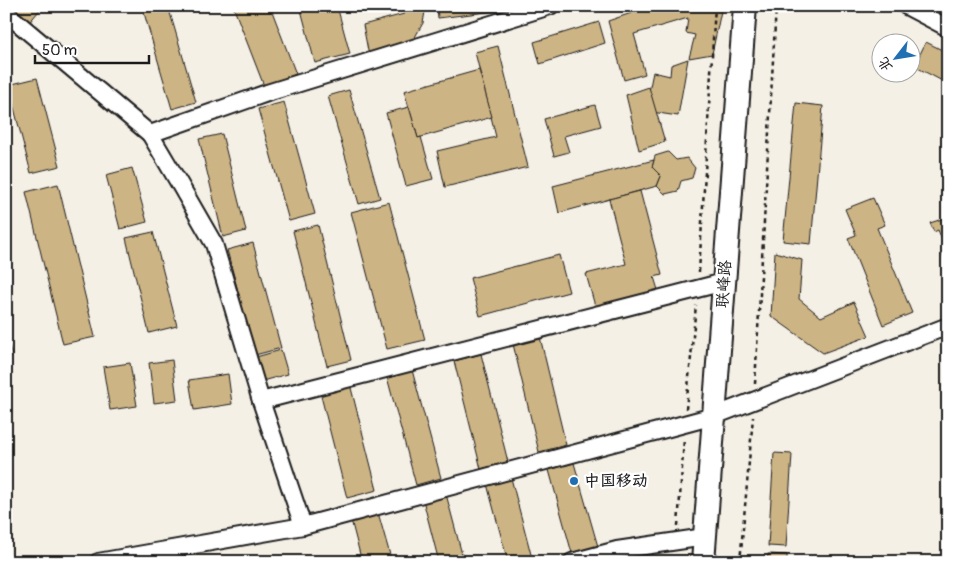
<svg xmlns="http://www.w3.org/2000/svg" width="954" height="568" viewBox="0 0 954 568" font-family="Pangolin,'LXGW WenKai TC',sans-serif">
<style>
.building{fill:#cdb484;stroke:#1c1c1c}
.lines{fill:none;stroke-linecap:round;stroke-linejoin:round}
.minor-casing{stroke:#1c1c1c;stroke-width:20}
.secondary-casing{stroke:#1c1c1c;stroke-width:26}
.path{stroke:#1c1c1c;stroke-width:2.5;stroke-dasharray:4 4;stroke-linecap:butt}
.minor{stroke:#fff;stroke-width:16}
.secondary{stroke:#fff;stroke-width:22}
.poi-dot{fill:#1f6fb2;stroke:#fff;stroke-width:2}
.labels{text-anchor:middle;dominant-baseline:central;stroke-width:4.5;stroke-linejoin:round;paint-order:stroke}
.street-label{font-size:16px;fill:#1c1c1c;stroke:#fff}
.poi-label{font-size:16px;font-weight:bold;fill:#1c1c1c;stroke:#fff;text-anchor:start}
</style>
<rect width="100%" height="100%" fill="#f5f0e6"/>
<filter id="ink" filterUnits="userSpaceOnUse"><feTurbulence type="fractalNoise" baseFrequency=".02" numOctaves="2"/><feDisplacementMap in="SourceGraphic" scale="10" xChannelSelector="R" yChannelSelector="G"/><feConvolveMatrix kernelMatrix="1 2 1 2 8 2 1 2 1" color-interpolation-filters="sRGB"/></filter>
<g filter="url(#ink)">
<g class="building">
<polygon points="7,6 43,6 28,24"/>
<polygon points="142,6 168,6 196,102 172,109"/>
<polygon points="233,6 270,6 296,74 264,86"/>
<polygon points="300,6 337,6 350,54 315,63"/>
<polygon points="402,6 426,6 423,23 411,44 369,56 363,25 404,14"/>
<polygon points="437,6 504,6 504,10 438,18"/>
<polygon points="652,6 722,6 712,54 689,58 695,35 686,33 688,18 634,34 645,74 624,80 608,21"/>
<polygon points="599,22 605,43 540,64 534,42"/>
<polygon points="926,42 948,53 948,84 914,66"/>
<polygon points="498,46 528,167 445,187 437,151 496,137 475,52"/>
<polygon points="688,59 678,116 645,111 653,72 670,76 671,65"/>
<polygon points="479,70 492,117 418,138 404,91"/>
<polygon points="37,78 60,166 31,173 8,85"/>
<polygon points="649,87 665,142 639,150 626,95"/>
<polygon points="349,90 380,198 359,204 328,96"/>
<polygon points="284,102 315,214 289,221 258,109"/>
<polygon points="796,103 823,106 811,244 783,241"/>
<polygon points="595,105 601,126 564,136 569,152 554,156 544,119"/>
<polygon points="409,107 418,138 421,137 433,179 406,186 386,113"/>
<polygon points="222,134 246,231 223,237 199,139"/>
<polygon points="668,152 676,160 687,158 695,168 692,178 681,181 678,191 665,194 657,186 661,176 652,167 655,156"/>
<polygon points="654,160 652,167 661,176 657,186 559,213 553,186"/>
<polygon points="132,168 147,222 120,229 106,175"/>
<polygon points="58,184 95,337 63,344 26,192"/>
<polygon points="640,191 662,275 654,277 658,290 595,306 586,274 626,264 609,199"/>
<polygon points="873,198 885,225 877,228 912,313 883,325 848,238 856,235 845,209"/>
<polygon points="389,202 425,340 387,349 351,212"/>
<polygon points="948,217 948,267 942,253 947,251 938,230 934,232 930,223"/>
<polygon points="318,225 351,360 327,366 293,231"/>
<polygon points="153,232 177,326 149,333 126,238"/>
<polygon points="253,243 281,348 255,355 227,250"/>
<polygon points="775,252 802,260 799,299 821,317 854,302 869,336 823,353 771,316"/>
<polygon points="559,255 569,292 480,316 470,278"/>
<polygon points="6,334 12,356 6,358"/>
<polygon points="540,337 566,445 539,452 513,344"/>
<polygon points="281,350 288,374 262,381 256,357"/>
<polygon points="481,354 508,462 481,469 454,361"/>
<polygon points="172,360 177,400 154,403 149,363"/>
<polygon points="130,363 137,406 110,410 103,367"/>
<polygon points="412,370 441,478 416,485 387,377"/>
<polygon points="228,374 232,404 194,410 189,380"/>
<polygon points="350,384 377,490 347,498 320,392"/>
<polygon points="774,453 792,454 786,547 768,546"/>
<polygon points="574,463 599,550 573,557 549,470"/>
<polygon points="511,478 533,562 508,562 487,484"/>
<polygon points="446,494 464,562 439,562 423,500"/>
<polygon points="377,509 392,562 362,562 350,516"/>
<polygon points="768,554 787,555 787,562 767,562"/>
</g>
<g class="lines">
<defs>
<g id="minor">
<polyline points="906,6 948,28"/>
<polyline points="6,13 150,134 179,183 214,244 261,401 303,526"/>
<polyline points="150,134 267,93 550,6"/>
<polyline points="261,401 724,282"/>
<polyline points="98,562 303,526 714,416 948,326"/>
<polyline points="572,562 617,550 705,537"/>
</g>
<polyline id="secondary" points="703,562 745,6"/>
</defs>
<use href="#minor" class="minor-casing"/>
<use href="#secondary" class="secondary-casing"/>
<g class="path">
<polyline points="699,272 715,6"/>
<polyline points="755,384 776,6"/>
<polyline points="686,409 696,305"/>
<polyline points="678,526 684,439"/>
<polyline points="740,562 753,417"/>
</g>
<use href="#minor" class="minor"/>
<use href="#secondary" class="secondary"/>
</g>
</g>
<circle class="poi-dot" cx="574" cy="481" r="5"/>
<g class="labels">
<g class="street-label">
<text transform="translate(724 284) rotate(-86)">联峰路</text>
</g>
<g class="poi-label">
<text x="584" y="481">中国移动</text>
</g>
</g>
<rect width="954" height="568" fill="none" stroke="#fff" stroke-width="25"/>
<rect x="12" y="12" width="929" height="543" fill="none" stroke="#1c1c1c" stroke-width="2" filter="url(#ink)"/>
<g transform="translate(896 58) rotate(239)"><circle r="24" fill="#ffffff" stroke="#a4a4a4"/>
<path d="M0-4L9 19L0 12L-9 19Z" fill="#1f6fb2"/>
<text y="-8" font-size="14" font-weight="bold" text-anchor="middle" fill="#1c1c1c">北</text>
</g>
<path d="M35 55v8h114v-8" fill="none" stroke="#1c1c1c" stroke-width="2.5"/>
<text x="42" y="55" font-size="15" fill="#1c1c1c" stroke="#ffffff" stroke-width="4" paint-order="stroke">50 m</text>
</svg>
